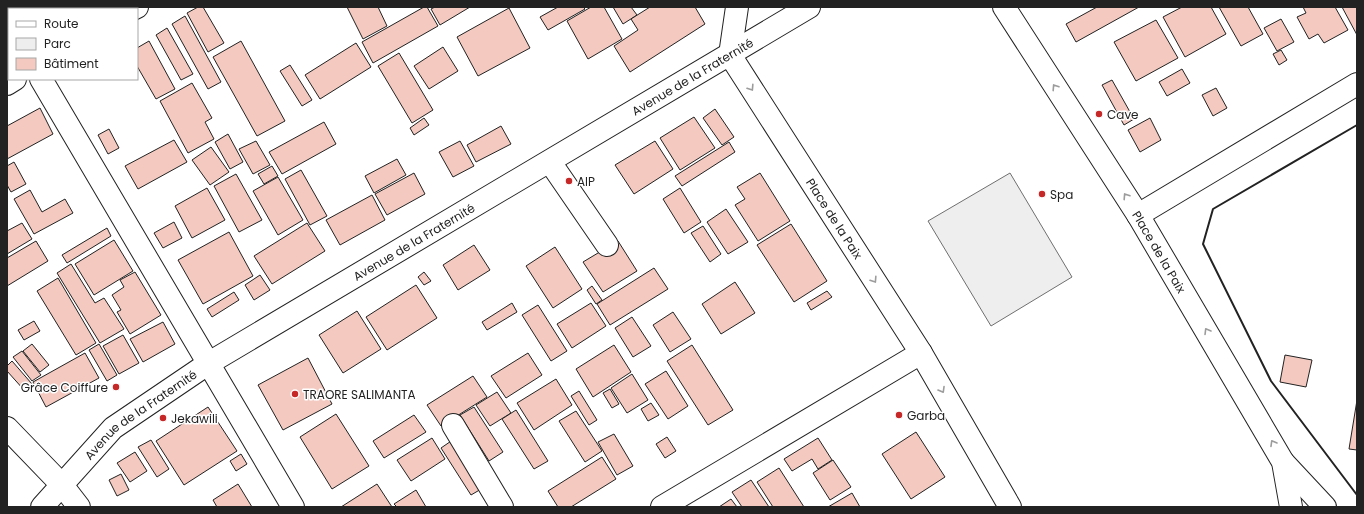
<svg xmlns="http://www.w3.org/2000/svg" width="1364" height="514" viewBox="0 0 1364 514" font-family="Poppins,sans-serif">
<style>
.green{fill:#eee;stroke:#6f6f6f}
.building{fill:#f3c9c0;stroke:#222}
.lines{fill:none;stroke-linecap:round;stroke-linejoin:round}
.minor-casing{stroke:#222;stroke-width:24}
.major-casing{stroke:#222;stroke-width:24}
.minor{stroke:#fff;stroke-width:22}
.major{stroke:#fff;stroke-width:22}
.wall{stroke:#222;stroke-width:2}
.oneway{stroke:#9c9c9c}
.poi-dot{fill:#c62828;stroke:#fff;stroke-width:1.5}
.labels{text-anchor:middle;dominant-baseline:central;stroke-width:3;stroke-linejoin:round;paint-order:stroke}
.street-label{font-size:12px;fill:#222;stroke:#fff}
.poi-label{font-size:12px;fill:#222;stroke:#fff;text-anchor:start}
</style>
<rect width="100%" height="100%" fill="#fff"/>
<polygon class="green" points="1010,173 1072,277 991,326 928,221"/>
<g class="building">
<polygon points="198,7 203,7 224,43 208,52 187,13"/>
<polygon points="347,7 378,7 387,26 363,39"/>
<polygon points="424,7 427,7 438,26 373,63 362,42"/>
<polygon points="435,7 470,7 440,25 431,9"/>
<polygon points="558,7 583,7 585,9 548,30 540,17"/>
<polygon points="591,7 604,7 622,39 588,59 567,21"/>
<polygon points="613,7 631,7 637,15 623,24"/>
<polygon points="650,7 695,7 705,24 630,72 614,46 638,30 631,19"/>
<polygon points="1097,7 1139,7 1076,42 1066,24"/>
<polygon points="1182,7 1211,7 1226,34 1185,57 1163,17"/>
<polygon points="1219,7 1248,7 1263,34 1241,46"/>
<polygon points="1303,7 1335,7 1348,30 1324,43 1318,34 1309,39 1297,17 1306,13"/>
<polygon points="1342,7 1357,7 1357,35"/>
<polygon points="509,8 530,48 478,76 457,37"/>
<polygon points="185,16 221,82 208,89 172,24"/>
<polygon points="1281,19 1294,42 1277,51 1264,28"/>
<polygon points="1156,20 1178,58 1136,81 1114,42"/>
<polygon points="167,28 193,74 181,80 156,35"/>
<polygon points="149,41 175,89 156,99 137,66 137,48"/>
<polygon points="241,41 285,121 257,136 213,57"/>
<polygon points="356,43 371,67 320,99 305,75"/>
<polygon points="443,47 458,71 429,89 414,66"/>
<polygon points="1281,50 1287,60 1279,65 1273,54"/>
<polygon points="399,53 433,110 412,123 378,66"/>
<polygon points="290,65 312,100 302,106 280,71"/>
<polygon points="1182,69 1190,83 1167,96 1159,82"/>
<polygon points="1112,80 1134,119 1124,125 1102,85"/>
<polygon points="192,83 212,118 205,122 214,139 188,153 160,101"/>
<polygon points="1216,88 1227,108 1213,116 1202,95"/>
<polygon points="40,108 53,134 7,159 7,126"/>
<polygon points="715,109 734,137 722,145 703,118"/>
<polygon points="694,117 715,148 680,170 660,138"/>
<polygon points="424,118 429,125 414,135 410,128"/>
<polygon points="1150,118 1161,140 1140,152 1128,130"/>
<polygon points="324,122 336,144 282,174 269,152"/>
<polygon points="501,126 511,144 476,162 467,145"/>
<polygon points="109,129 119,148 108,154 98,135"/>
<polygon points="228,134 243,162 230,169 215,142"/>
<polygon points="174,140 187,162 138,189 125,166"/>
<polygon points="256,141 270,165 253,174 239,149"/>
<polygon points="460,141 474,166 453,177 439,152"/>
<polygon points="655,141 673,169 634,194 615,165"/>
<polygon points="729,142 735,152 682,186 675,176"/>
<polygon points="211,147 229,172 210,185 192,160"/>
<polygon points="397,159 406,175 374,193 365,176"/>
<polygon points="14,162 26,184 11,192 7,185 7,166"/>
<polygon points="272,166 278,176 264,184 258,174"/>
<polygon points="301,170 327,216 310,225 285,179"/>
<polygon points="414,173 425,194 387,215 375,194"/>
<polygon points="760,173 790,221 758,241 735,205 745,199 737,187"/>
<polygon points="236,174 262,220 239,232 214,186"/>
<polygon points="278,177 303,220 278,235 253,191"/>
<polygon points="207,188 225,220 192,238 175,206"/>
<polygon points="680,188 701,222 684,233 663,199"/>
<polygon points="30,190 42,212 65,199 73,213 34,234 14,199"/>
<polygon points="372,195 385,220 340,245 326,220"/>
<polygon points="726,209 748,242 728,254 707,222"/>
<polygon points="174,222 182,238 163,248 154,233"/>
<polygon points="22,223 32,239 7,254 7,231"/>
<polygon points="307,223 325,251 272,284 254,256"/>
<polygon points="791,224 827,281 794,302 757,245"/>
<polygon points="703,226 721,254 710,262 691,233"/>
<polygon points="107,228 111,236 67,263 62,255"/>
<polygon points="229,232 253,276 203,304 178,260"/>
<polygon points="114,240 133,271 94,295 75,264"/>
<polygon points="36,241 48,261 7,286 7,258"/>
<polygon points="618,241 637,271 603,292 583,262"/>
<polygon points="474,245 490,270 458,290 443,265"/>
<polygon points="555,247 582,289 553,308 526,266"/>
<polygon points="71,264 95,303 104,298 124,329 100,343 57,273"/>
<polygon points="654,268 668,289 610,325 597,304"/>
<polygon points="135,272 161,315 130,334 117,312 121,310 112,295 124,287 120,280"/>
<polygon points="424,272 431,281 424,285 418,277"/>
<polygon points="260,275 270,290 254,300 245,285"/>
<polygon points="58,278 96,343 76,355 37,291"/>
<polygon points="735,282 755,313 721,334 702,304"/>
<polygon points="416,285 437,318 387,350 366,317"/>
<polygon points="592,286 602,300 596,304 587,290"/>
<polygon points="827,291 832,297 811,310 807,303"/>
<polygon points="234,292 239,300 212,317 207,309"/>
<polygon points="512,303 517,312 487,330 482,322"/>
<polygon points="591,303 606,326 572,348 557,324"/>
<polygon points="538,305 567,351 551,361 522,315"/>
<polygon points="357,311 381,349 343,373 319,335"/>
<polygon points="673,312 691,339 670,352 653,325"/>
<polygon points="632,317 651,346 633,357 615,328"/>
<polygon points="34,321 40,331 24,340 18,330"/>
<polygon points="163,322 175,344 143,362 130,339"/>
<polygon points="123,335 139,363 119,374 103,346"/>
<polygon points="32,344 49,365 40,372 23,351"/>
<polygon points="99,344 117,375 107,381 89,350"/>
<polygon points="614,345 631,372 593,397 576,369"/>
<polygon points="692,345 733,410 708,425 667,361"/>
<polygon points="22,351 41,375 32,381 13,357"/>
<polygon points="85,353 99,378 46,407 33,382"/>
<polygon points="528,353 542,375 506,398 491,376"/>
<polygon points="1285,355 1312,360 1306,387 1280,382"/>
<polygon points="308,358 332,404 283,430 258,385"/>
<polygon points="12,361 32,384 24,390 7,371 7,366"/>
<polygon points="666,371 688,406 668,419 645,384"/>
<polygon points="632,374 648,400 627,413 611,388"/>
<polygon points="473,376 487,397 441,426 427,405"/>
<polygon points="556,379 572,405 534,430 517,403"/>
<polygon points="610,389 619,404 612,408 603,393"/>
<polygon points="579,391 597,420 589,425 571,396"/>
<polygon points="497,392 511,413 490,426 476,405"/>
<polygon points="1357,400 1357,450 1349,449"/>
<polygon points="651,403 659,415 648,421 641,409"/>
<polygon points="208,407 237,451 184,485 156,441"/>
<polygon points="474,407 503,452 489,461 460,415"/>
<polygon points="516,410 548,461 534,469 502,419"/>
<polygon points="576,411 602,451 585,462 559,421"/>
<polygon points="336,414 369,466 332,489 300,437"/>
<polygon points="414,415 426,432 384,458 373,441"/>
<polygon points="916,432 945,477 911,499 882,454"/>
<polygon points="614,434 633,466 617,475 598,442"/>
<polygon points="457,437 488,485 471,495 441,448"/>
<polygon points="667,437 676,451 665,458 656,444"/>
<polygon points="432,438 445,459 411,481 397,460"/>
<polygon points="818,438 832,460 818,469 812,459 792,471 784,459"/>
<polygon points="151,440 169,469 157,477 138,447"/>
<polygon points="135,452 147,471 130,482 117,463"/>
<polygon points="241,454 247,464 236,471 230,461"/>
<polygon points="602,457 616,479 571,507 558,507 548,491"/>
<polygon points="833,460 851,487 830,500 813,473"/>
<polygon points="779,468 804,507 773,507 757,482"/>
<polygon points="121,474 129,490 117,496 109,480"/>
<polygon points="751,480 769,507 742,507 732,492"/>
<polygon points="238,484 252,507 217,507 213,500"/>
<polygon points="377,484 392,507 341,507"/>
<polygon points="416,490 426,507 397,507 394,504"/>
<polygon points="852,493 860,507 828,507"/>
<polygon points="731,499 737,507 719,507"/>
</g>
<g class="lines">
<defs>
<g id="minor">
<polyline points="133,9 137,7"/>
<polyline points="7,21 9,24"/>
<polyline points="730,55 737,7"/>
<polyline points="41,79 293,507"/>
<polyline points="7,84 15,79"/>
<polyline points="550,162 607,245"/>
<polyline points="1138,215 1357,84"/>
<polyline points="453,425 502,507"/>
<polyline points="7,428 62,485 79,507"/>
<polyline points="1283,462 1325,507"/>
<polyline points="662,507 921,353"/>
</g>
<g id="major">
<path id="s1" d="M1004,7L1138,215L1283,462L1291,507"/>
<path id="s2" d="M730,55L921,353L1010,507"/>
<path id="s3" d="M42,507L113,428L209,363L809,7"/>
</g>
</defs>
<use href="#minor" class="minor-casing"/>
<use href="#major" class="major-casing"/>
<use href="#minor" class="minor"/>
<use href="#major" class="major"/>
<polyline class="wall" points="1357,125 1213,209 1203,244 1271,381 1357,495"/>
</g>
<defs><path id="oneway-chevron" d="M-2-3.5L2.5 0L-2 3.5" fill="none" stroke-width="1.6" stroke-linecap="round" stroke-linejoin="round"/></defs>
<g class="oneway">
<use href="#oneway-chevron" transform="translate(1055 87) rotate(-123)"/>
<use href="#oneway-chevron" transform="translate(751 88) rotate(57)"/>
<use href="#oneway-chevron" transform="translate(1126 196) rotate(-123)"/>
<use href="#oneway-chevron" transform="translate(874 280) rotate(57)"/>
<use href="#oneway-chevron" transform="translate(1207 331) rotate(-121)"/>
<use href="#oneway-chevron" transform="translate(942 390) rotate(60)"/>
<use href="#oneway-chevron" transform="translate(1273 443) rotate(-120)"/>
</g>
<g class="poi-dot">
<circle cx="1099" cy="114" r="4"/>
<circle cx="569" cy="181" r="4"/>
<circle cx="1042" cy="194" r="4"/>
<circle cx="116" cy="387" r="4"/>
<circle cx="295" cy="394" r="4"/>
<circle cx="899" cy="415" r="4"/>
<circle cx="163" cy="418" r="4"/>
</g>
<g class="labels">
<g class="street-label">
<text stroke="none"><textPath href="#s3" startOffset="784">Avenue de la Fraternité</textPath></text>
<text stroke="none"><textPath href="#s2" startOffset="194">Place de la Paix</textPath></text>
<text stroke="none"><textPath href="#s3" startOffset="460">Avenue de la Fraternité</textPath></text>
<text stroke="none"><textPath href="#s1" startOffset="290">Place de la Paix</textPath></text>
<text stroke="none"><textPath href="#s3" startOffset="136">Avenue de la Fraternité</textPath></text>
</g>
<g class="poi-label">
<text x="1107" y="114">Cave</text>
<text x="577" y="181">AIP</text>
<text x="1050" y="194">Spa</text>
<text x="108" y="387" text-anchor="end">Grâce Coiffure</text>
<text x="303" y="394">TRAORE SALIMANTA</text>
<text x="907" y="415">Garba</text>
<text x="171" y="418">Jekawili</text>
</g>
</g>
<rect width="1364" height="514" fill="none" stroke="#222222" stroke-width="16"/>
<rect x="8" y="8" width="130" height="72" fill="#ffffff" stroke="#a7a7a7"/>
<rect x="16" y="21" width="20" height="6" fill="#ffffff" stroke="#a7a7a7"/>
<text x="44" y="28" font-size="12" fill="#222222">Route</text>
<rect x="16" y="38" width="20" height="12" fill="#eeeeee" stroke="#a7a7a7"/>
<text x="44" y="48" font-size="12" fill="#222222">Parc</text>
<rect x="16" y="58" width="20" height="12" fill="#f3c9c0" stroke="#a7a7a7"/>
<text x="44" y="68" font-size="12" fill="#222222">Bâtiment</text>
</svg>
